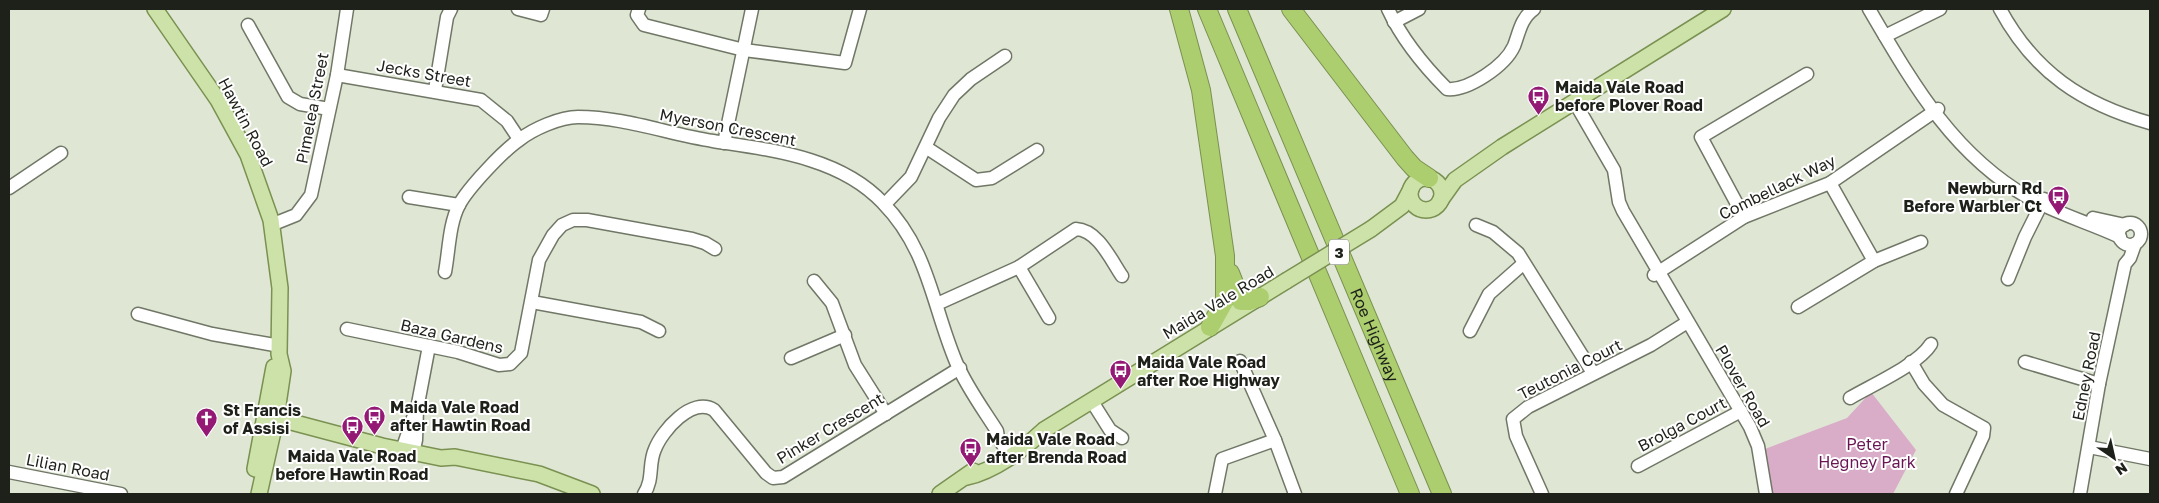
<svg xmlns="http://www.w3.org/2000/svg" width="2159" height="503" viewBox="0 0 2159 503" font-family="'Golos Text',sans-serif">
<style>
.green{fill:#d9acc8}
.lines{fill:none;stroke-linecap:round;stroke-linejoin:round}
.minor-casing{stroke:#707766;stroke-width:15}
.major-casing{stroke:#7a9151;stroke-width:18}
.highway-casing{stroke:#7a9151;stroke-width:20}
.minor{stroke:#fff;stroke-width:12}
.major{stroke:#cde2a9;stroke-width:15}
.highway{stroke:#acce6f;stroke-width:18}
.major-bridge-casing{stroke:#7a9151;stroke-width:18;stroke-linecap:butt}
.major-bridge{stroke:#cde2a9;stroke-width:15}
.labels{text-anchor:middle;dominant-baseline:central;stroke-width:4;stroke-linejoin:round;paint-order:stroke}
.shield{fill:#fff;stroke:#62645f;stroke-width:1}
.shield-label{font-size:15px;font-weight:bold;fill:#1e211a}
.street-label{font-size:16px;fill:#1e211a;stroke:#fff}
.poi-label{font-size:16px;font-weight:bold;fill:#1e211a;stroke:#fff;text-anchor:start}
.park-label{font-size:16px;fill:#691554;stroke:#fff}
</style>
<rect width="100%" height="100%" fill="#dfe7d4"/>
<polygon class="green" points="1871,392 1916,450 1893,494 1772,494 1765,449 1847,418"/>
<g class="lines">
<defs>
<g id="minor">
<polyline points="518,9 541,15 543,9"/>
<polyline points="639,9 637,15 644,25 744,50 845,63 860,9"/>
<path d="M1388,9C1402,39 1423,65 1447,89C1468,91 1505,66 1514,46C1519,33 1521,18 1534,9"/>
<path d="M1869,9C1912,82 1952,154 2029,198C2058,214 2090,223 2120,237"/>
<path d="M2000,9C2034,72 2082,104 2150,123"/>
<polyline points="1394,22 1419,9"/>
<polyline points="248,25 288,97 300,104 329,109"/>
<polyline points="1885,36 1940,9"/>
<polyline points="337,75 481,100 507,121 519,139"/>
<polyline points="435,90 447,17 451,9"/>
<polyline points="1574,101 1614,170 1619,202 1623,211 1750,427 1758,446 1766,494"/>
<polyline points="724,143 752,9"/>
<polyline points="927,148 976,180 992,178 1037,150"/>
<polyline points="1830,183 1874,261"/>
<polyline points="9,188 61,153"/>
<polyline points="409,197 459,205"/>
<polyline points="885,204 911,177 939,118 954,95 971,79 1005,56"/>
<polyline points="1744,217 1701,137 1807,74"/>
<polyline points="2093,218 2125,225"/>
<circle cx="2130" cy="234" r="11"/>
<polyline points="271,225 296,215 311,195 337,75 347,9"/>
<polyline points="1476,225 1493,232 1518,253 1593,373"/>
<polyline points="1019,267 1049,318"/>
<path d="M445,272C449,251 449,224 459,205C468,188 503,151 519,140C533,129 560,117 578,117C624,117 668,134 713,141C771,150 840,157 883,203C929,250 932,305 956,362C966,386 983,409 997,431L998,438L1010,455"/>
<polyline points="1654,275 1744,217 1830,183 1938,109"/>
<polyline points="2008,279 2025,237 2044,199"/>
<polyline points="814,281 832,303 855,365 886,414"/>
<polyline points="532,302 641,322 659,331"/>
<path d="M937,304L1019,267L1076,229C1098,230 1111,260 1122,276"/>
<polyline points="1798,307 1874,261 1921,242"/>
<polyline points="138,314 212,334 280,346"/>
<polyline points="347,329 458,352 499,365 510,364 521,353 539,260 553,235 562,225 573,220 587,220 692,239 705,243 715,249"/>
<polyline points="1470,331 1489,294 1523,264"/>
<polyline points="791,358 845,335"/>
<polyline points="1240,361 1275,440 1295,494"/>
<polyline points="1911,362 1924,384 1943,405 1984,428 1983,436 1956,494"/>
<polyline points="2025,362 2099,384"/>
<path d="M1850,398C1872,385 1918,365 1931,344"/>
<polyline points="1091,400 1110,430 1122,438"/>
<polyline points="2089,447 2150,459"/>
<polyline points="402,450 413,418"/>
<polyline points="413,453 416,440 417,409 429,346"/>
<polyline points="1638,466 1741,411"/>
<polyline points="9,472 121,494"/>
<path d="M644,494C654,479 648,464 655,449C662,431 692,396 714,410L766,473L773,478L783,477L960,368"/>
<polyline points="1215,494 1222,459 1275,440"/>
<polyline points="1542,494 1516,436 1513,419 1528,407 1651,345 1686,323"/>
<polyline points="2080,494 2099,384 2125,264 2130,258 2135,244"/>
</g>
<g id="major">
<polyline points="155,9 218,100 248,155 271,220 280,288 279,354 283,371 276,418 259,494"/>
<circle cx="1426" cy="194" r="16"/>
<polyline points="1440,201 1455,180 1502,147 1723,9"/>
<polyline points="1371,229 1402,206 1411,189"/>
<polyline points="265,415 382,446 441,458 455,457 539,474 592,494"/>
<polyline points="255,469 274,367"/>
<path d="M967,477C994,471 1024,449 1044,430L1286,281"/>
<polyline points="940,494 973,471"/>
</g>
<g id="highway">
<polyline points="1179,9 1201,90 1225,256 1225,300 1210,327"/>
<polyline points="1207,9 1410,494"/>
<path id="s1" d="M1237,9L1442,494"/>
<polyline points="1291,9 1405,158 1414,168 1429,178"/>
<polyline points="1230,273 1241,301 1249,301 1260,297"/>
</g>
</defs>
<use href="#minor" class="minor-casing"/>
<use href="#major" class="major-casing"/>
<use href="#highway" class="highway-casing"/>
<use href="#minor" class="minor"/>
<use href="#major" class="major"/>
<use href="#highway" class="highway"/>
<defs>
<polyline id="major-bridge" points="1286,281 1371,229"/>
</defs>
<use href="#major-bridge" class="major-bridge-casing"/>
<use href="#major-bridge" class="major-bridge"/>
</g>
<defs>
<symbol id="bus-pin" viewBox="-11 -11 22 30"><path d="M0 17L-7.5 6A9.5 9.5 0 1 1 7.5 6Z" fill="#931975" stroke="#fff"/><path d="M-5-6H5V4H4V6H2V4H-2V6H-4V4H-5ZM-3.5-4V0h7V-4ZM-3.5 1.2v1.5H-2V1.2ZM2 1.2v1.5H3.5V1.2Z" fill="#fff"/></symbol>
<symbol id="church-pin" viewBox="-11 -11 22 30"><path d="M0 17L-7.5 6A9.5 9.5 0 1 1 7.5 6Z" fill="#931975" stroke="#fff"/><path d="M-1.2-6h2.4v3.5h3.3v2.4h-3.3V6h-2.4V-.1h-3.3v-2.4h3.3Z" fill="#fff"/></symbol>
</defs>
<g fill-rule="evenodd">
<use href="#bus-pin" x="1526" y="84" width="25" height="34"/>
<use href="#bus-pin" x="2046" y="184" width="25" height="34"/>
<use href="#bus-pin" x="1108" y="358" width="25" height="34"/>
<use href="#bus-pin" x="362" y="404" width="25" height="34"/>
<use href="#church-pin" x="194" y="406" width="25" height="34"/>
<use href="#bus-pin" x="340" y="414" width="25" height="34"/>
<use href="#bus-pin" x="958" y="436" width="25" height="34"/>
</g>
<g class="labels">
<rect class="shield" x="1329" y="239.5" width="20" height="25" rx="4"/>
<g class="shield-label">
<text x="1339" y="252">3</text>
</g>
<g class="street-label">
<text transform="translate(424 73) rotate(10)">Jecks Street</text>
<text transform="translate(312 108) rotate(-79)">Pimelea Street</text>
<text transform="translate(246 122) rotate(62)">Hawtin Road</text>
<text transform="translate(728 127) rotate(11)">Myerson Crescent</text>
<text transform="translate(1777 187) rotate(-26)">Combellack Way</text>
<text transform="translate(1218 302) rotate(-31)">Maida Vale Road</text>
<text stroke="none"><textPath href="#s1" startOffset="354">Roe Highway</textPath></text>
<text transform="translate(452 336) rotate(13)">Baza Gardens</text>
<text transform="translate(1570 369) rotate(-27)">Teutonia Court</text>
<text transform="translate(2086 376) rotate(-79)">Edney Road</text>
<text transform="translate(1743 386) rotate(60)">Plover Road</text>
<text transform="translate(1682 424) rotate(-28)">Brolga Court</text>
<text transform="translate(830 428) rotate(-31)">Pinker Crescent</text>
<text transform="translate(68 467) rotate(11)">Lilian Road</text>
</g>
<g class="poi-label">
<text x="1555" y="87">Maida Vale Road<tspan x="1555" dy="18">before Plover Road</tspan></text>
<text x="2042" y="188" text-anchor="end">Newburn Rd<tspan x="2042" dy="18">Before Warbler Ct</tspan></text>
<text x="1137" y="362">Maida Vale Road<tspan x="1137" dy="18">after Roe Highway</tspan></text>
<text x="390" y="407">Maida Vale Road<tspan x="390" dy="18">after Hawtin Road</tspan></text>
<text x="223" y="410">St Francis<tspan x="223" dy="18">of Assisi</tspan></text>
<text x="986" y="439">Maida Vale Road<tspan x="986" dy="18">after Brenda Road</tspan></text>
<text x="352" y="456" text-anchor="middle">Maida Vale Road<tspan x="352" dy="18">before Hawtin Road</tspan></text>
</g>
<g class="park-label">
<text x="1867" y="444">Peter<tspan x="1867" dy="18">Hegney Park</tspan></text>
</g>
</g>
<rect width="2159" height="503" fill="none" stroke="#1e211a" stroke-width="20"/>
<g transform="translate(2114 458) rotate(146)" stroke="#ffffff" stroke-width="4" paint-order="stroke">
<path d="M0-4L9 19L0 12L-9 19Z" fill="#1e211a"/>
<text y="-8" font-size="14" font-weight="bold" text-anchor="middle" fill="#1e211a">N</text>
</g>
</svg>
